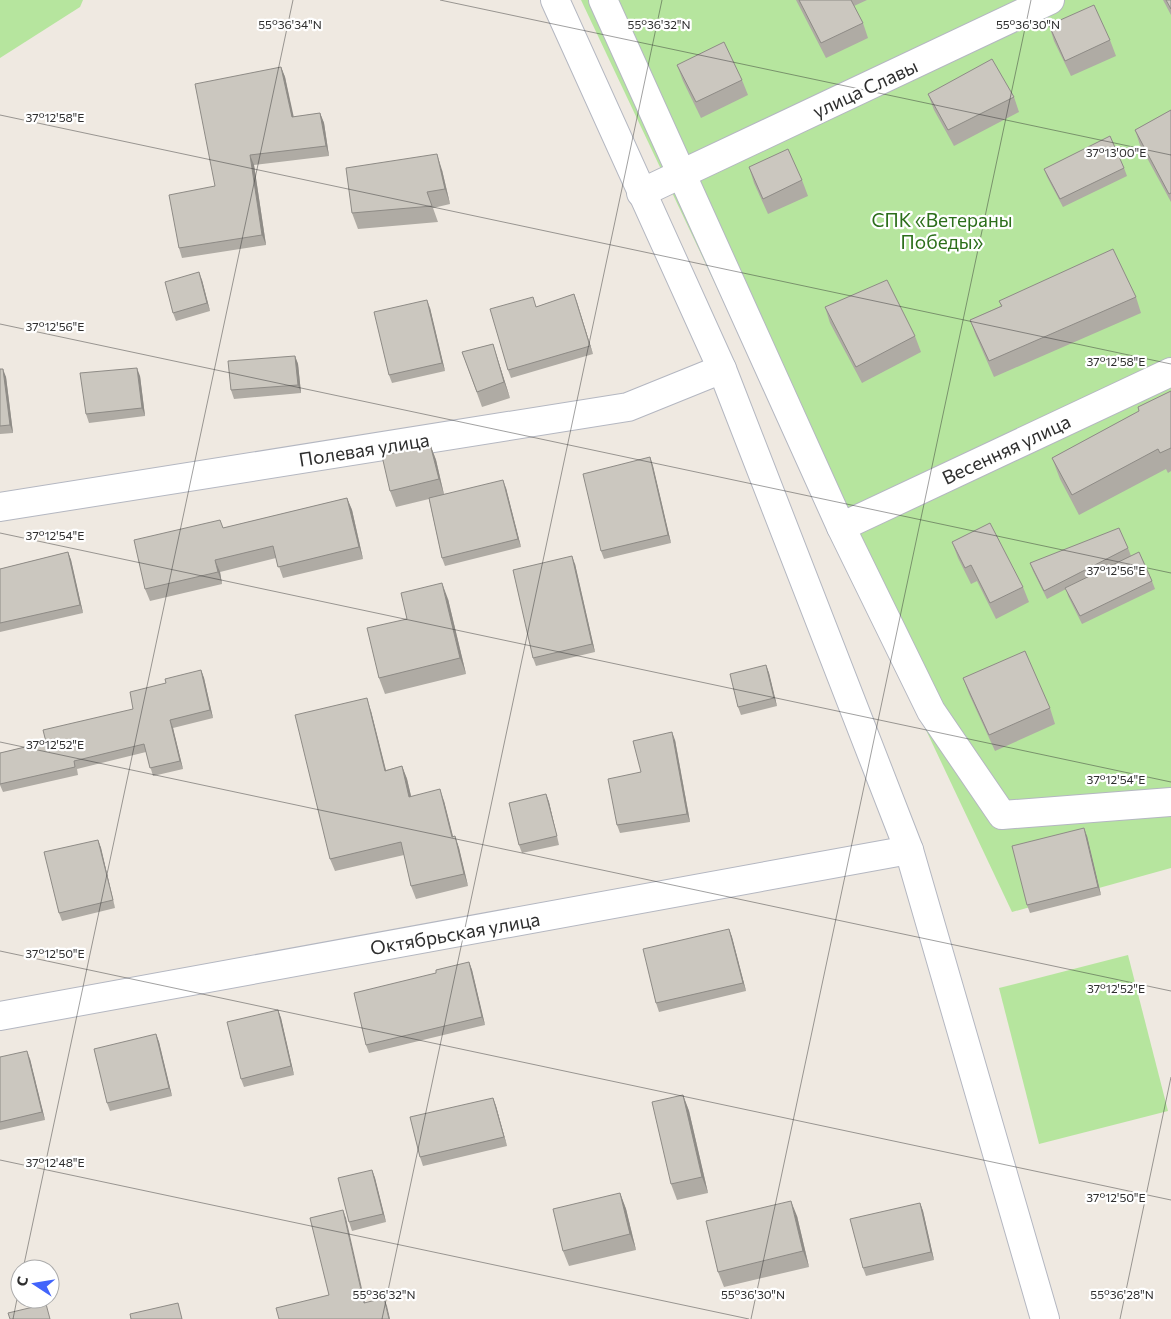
<svg xmlns="http://www.w3.org/2000/svg" width="1171" height="1319" viewBox="0 0 1171 1319" font-family="Commissioner,sans-serif">
<style>
.green{fill:#b6e59e}
.lines{fill:none;stroke-linecap:round;stroke-linejoin:round}
.minor-casing{stroke:#b4b7c1;stroke-width:30}
.minor{stroke:#fff;stroke-width:28}
.wall{fill:#afaba4}
.shaded-wall{fill:#8e8b86}
.building{fill:#cbc7bf;stroke:#8e8b86}
.ticks{fill:none;stroke:#2e2e2e;stroke-width:1;stroke-opacity:0.45}
.labels{text-anchor:middle;dominant-baseline:central;stroke-width:4.5;stroke-linejoin:round;paint-order:stroke}
.street-label{font-size:19px;fill:#2e2e2e;stroke:#fff}
.park-label{font-size:19px;fill:#2c6e1b;stroke:#fff}
.ticks-label{font-size:12px;text-anchor:middle;fill:#2e2e2e;stroke:#fff;stroke-width:4.5;stroke-linejoin:round;paint-order:stroke}
</style>
<rect width="100%" height="100%" fill="#efe9e1"/>
<g class="green">
<polygon points="0,0 83,0 80,7 0,58"/>
<polygon points="581,0 1171,0 1171,868 1012,912"/>
<polygon points="1128,955 1168,1111 1039,1144 999,988"/>
</g>
<g class="lines">
<defs>
<g id="minor">
<polyline points="555,0 722,369 909,850 1045,1319"/>
<polyline points="603,0 841,527 931,711 1002,815 1171,802"/>
<polyline points="641,193 1050,0"/>
<polyline points="0,507 628,407 722,369"/>
<polyline points="841,527 1171,372"/>
<polyline points="0,1016 909,850"/>
</g>
</defs>
<use href="#minor" class="minor-casing"/>
<use href="#minor" class="minor"/>
</g>
<g class="wall">
<polygon points="796,0 867,0 854,6 863,23 868,38 826,58"/>
<polygon points="1163,0 1171,0 1171,15"/>
<polygon points="1049,25 1110,40 1116,56 1071,76 1054,41"/>
<polygon points="677,65 742,80 748,95 701,118 683,81"/>
<polygon points="281,67 285,77 293,117 320,113 324,123 329,156 254,165 266,245 182,258 179,248 215,186"/>
<polygon points="928,94 1014,97 1019,112 954,146 934,110"/>
<polygon points="1171,110 1171,202 1140,145 1135,130"/>
<polygon points="749,167 802,180 808,196 768,214 754,183"/>
<polygon points="1124,168 1127,176 1063,207 1047,177 1044,169"/>
<polygon points="442,170 450,204 433,208 438,222 358,229 352,213"/>
<polygon points="202,280 210,311 176,321 173,313"/>
<polygon points="574,294 593,354 511,378 508,370 536,307"/>
<polygon points="1136,297 1141,313 994,377 976,336 970,320 1001,306 999,301"/>
<polygon points="825,307 915,336 921,352 862,383 830,323"/>
<polygon points="430,308 445,371 392,383 389,375"/>
<polygon points="493,344 498,360 510,398 482,407 462,352"/>
<polygon points="295,356 298,364 301,393 234,399 231,390"/>
<polygon points="0,369 6,377 13,433 0,434"/>
<polygon points="140,376 145,416 89,423 86,414"/>
<polygon points="1171,391 1171,471 1168,473 1166,469 1079,515 1060,479 1052,458 1139,411 1138,407"/>
<polygon points="430,444 436,460 444,494 506,488 521,547 445,566 442,558 429,499 396,507 390,491"/>
<polygon points="650,457 653,466 671,543 604,559 601,551"/>
<polygon points="347,498 352,510 363,559 283,578 276,558 220,572 222,584 150,601 145,589 223,528"/>
<polygon points="952,542 1023,587 1029,602 996,619 977,581 971,584 958,558"/>
<polygon points="1128,548 1131,556 1152,581 1155,589 1082,624 1068,596 1066,589 1047,599 1033,571 1030,563"/>
<polygon points="68,552 71,560 83,613 0,632 0,569"/>
<polygon points="575,564 595,652 536,666 533,658"/>
<polygon points="448,599 466,674 385,694 379,678 407,619"/>
<polygon points="766,665 769,673 777,706 741,715 738,707"/>
<polygon points="201,670 204,678 213,718 173,728 183,769 153,776 146,752 77,769 78,775 3,792 0,785 0,753 46,742 133,709 166,683"/>
<polygon points="963,678 1050,708 1055,724 995,751 969,694"/>
<polygon points="371,711 386,770 402,766 407,779 411,796 444,801 453,836 455,836 459,848 468,886 416,899 411,886 404,855 335,871 330,859"/>
<polygon points="675,740 690,822 620,833 617,825 641,772"/>
<polygon points="546,794 549,802 559,845 522,853 519,845"/>
<polygon points="1087,836 1101,895 1030,913 1027,905"/>
<polygon points="98,840 101,848 115,908 62,921 59,913"/>
<polygon points="729,929 732,937 746,991 659,1012 656,1003"/>
<polygon points="469,962 472,970 485,1025 369,1053 366,1045 436,973"/>
<polygon points="278,1010 281,1018 294,1075 244,1087 241,1079"/>
<polygon points="156,1034 159,1042 172,1096 110,1111 107,1103"/>
<polygon points="0,1057 30,1059 45,1120 0,1130"/>
<polygon points="683,1095 689,1111 708,1193 677,1200 671,1184"/>
<polygon points="493,1098 496,1106 507,1146 423,1166 420,1157"/>
<polygon points="372,1170 375,1178 386,1222 352,1231 349,1222"/>
<polygon points="620,1193 626,1209 636,1250 569,1266 563,1251"/>
<polygon points="920,1203 923,1211 934,1260 866,1276 863,1268"/>
<polygon points="797,1216 809,1267 724,1287 718,1272"/>
</g>
<g class="shaded-wall">
<polygon points="281,67 285,77 296,127 292,117"/>
<polygon points="320,113 324,123 329,156 326,146"/>
<polygon points="437,154 442,170 450,204 445,189"/>
<polygon points="250,155 254,165 266,245 262,235"/>
<polygon points="199,272 202,280 210,311 207,303"/>
<polygon points="574,294 577,302 593,354 590,346"/>
<polygon points="427,300 430,308 445,371 442,363"/>
<polygon points="493,344 498,360 510,398 504,382"/>
<polygon points="295,356 298,364 301,393 298,385"/>
<polygon points="137,368 140,376 145,416 142,408"/>
<polygon points="3,369 6,377 13,433 10,425"/>
<polygon points="430,444 436,460 444,495 439,479"/>
<polygon points="650,457 653,466 671,543 668,535"/>
<polygon points="503,480 506,488 521,547 518,539"/>
<polygon points="347,498 352,510 363,559 359,547"/>
<polygon points="68,552 71,560 83,613 80,605"/>
<polygon points="572,556 575,564 595,652 592,644"/>
<polygon points="215,560 220,572 222,584 218,572"/>
<polygon points="442,583 448,599 466,674 460,658"/>
<polygon points="766,665 769,673 777,706 774,698"/>
<polygon points="201,670 204,678 213,718 210,710"/>
<polygon points="367,698 371,711 389,783 385,771"/>
<polygon points="170,720 173,728 183,769 180,761"/>
<polygon points="672,732 675,740 690,822 687,814"/>
<polygon points="402,766 407,779 414,809 409,797"/>
<polygon points="440,789 444,801 456,849 452,837"/>
<polygon points="546,794 549,802 559,845 557,836"/>
<polygon points="1084,828 1087,836 1101,895 1098,887"/>
<polygon points="455,836 459,848 468,886 464,874"/>
<polygon points="98,840 101,848 115,908"/>
<polygon points="729,929 732,937 746,991 743,983"/>
<polygon points="469,962 472,970 485,1025 482,1017"/>
<polygon points="278,1010 281,1018 294,1075 291,1066"/>
<polygon points="156,1034 159,1042 172,1096 169,1088"/>
<polygon points="27,1051 30,1059 45,1120 42,1112"/>
<polygon points="683,1095 689,1111 708,1193 702,1177"/>
<polygon points="493,1098 496,1106 507,1146 504,1137"/>
<polygon points="372,1170 375,1178 386,1222 383,1214"/>
<polygon points="620,1193 626,1209 636,1250 630,1234"/>
<polygon points="791,1201 797,1216 809,1267 803,1251"/>
<polygon points="920,1203 923,1211 934,1260 931,1252"/>
<polygon points="343,1210 346,1218 367,1311 364,1303"/>
<polygon points="384,1298 387,1306 390,1319 389,1319"/>
</g>
<g class="building">
<polygon points="799,0 851,0 863,23 821,43"/>
<polygon points="1166,0 1171,0 1171,9"/>
<polygon points="1094,5 1110,40 1065,61 1049,25"/>
<polygon points="724,42 742,80 696,102 677,65"/>
<polygon points="992,59 1014,97 948,130 928,94"/>
<polygon points="281,67 292,117 320,113 326,146 250,155 262,235 179,248 169,195 215,186 195,84"/>
<polygon points="1171,110 1171,193 1169,194 1135,130"/>
<polygon points="1110,136 1124,168 1060,199 1044,169"/>
<polygon points="788,149 802,180 763,199 749,167"/>
<polygon points="437,154 445,189 427,192 432,206 352,213 346,168"/>
<polygon points="1113,249 1136,297 989,361 970,320 1002,306 999,301"/>
<polygon points="199,272 207,303 173,313 165,282"/>
<polygon points="887,280 915,336 856,367 825,307"/>
<polygon points="574,294 590,346 508,370 490,309 533,297 536,307"/>
<polygon points="427,300 442,363 389,375 374,312"/>
<polygon points="493,344 504,382 477,392 462,352"/>
<polygon points="295,356 298,385 231,390 228,361"/>
<polygon points="137,368 142,408 86,414 80,373"/>
<polygon points="0,369 3,369 10,425 0,426"/>
<polygon points="1171,391 1171,448 1160,453 1158,449 1072,495 1052,458 1139,411 1138,407"/>
<polygon points="430,444 439,479 390,491 382,456"/>
<polygon points="650,457 668,535 601,551 583,474"/>
<polygon points="503,480 518,539 442,558 429,498"/>
<polygon points="347,498 359,547 278,567 273,546 215,560 218,572 145,589 134,540 220,520 223,528"/>
<polygon points="990,523 1023,587 990,603 971,565 965,568 952,542"/>
<polygon points="1119,528 1128,548 1044,591 1030,563"/>
<polygon points="68,552 80,605 0,623 0,569"/>
<polygon points="1139,552 1152,581 1080,616 1065,588"/>
<polygon points="572,556 592,644 533,658 513,570"/>
<polygon points="442,583 460,658 379,678 367,628 407,619 401,593"/>
<polygon points="1025,651 1050,708 989,735 963,678"/>
<polygon points="766,665 774,698 738,707 730,674"/>
<polygon points="201,670 210,710 170,720 180,761 150,768 144,744 74,761 75,767 0,784 0,753 46,742 43,730 133,709 130,692 166,683 165,679"/>
<polygon points="367,698 385,771 402,766 409,797 440,789 452,837 455,836 464,874 411,886 401,842 330,859 295,715"/>
<polygon points="672,732 687,814 617,825 608,779 641,772 633,741"/>
<polygon points="546,794 557,836 519,845 509,803"/>
<polygon points="1084,828 1098,887 1027,905 1012,846"/>
<polygon points="98,840 113,900 59,913 44,852"/>
<polygon points="729,929 743,983 656,1003 643,949"/>
<polygon points="469,962 482,1017 366,1045 354,993 436,973 436,970"/>
<polygon points="278,1010 291,1066 241,1079 227,1022"/>
<polygon points="156,1034 169,1088 107,1103 94,1049"/>
<polygon points="27,1051 42,1112 0,1122 0,1057"/>
<polygon points="683,1095 702,1177 671,1184 652,1102"/>
<polygon points="493,1098 504,1137 420,1157 410,1117"/>
<polygon points="372,1170 383,1214 349,1222 338,1178"/>
<polygon points="620,1193 630,1234 563,1251 553,1209"/>
<polygon points="791,1201 803,1251 718,1272 706,1221"/>
<polygon points="920,1203 931,1252 863,1268 850,1219"/>
<polygon points="343,1210 364,1303 384,1298 389,1319 279,1319 276,1308 329,1295 310,1218"/>
<polygon points="178,1303 182,1319 131,1319 130,1314"/>
<polygon points="46,1304 50,1319 10,1319 8,1313"/>
</g>
<path class="ticks" d="M440,0L1171,155M0,115L1171,364M0,324L1171,573M0,533L1171,782M0,742L1171,991M0,951L1171,1200M0,1160L749,1319M23,1269L293,0M13,1319L20,1284M382,1319L662,0M751,1319L1031,0M1120,1319L1171,1077"/>
<g class="labels">
<g class="street-label">
<text transform="translate(865 88) rotate(-25)">улица Славы</text>
<text transform="translate(364 449) rotate(-9)">Полевая улица</text>
<text transform="translate(1006 449) rotate(-25)">Весенняя улица</text>
<text transform="translate(455 933) rotate(-10)">Октябрьская улица</text>
</g>
<g class="park-label">
<text x="942" y="219">СПК «Ветераны<tspan x="942" dy="22">Победы»</tspan></text>
</g>
</g>
<g class="ticks-label">
<text x="290" y="29">55°36'34"N</text>
<text x="659" y="29">55°36'32"N</text>
<text x="1028" y="29">55°36'30"N</text>
<text x="55" y="122">37°12'58"E</text>
<text x="1116" y="157">37°13'00"E</text>
<text x="55" y="331">37°12'56"E</text>
<text x="1116" y="366">37°12'58"E</text>
<text x="55" y="540">37°12'54"E</text>
<text x="1116" y="575">37°12'56"E</text>
<text x="55" y="749">37°12'52"E</text>
<text x="1116" y="784">37°12'54"E</text>
<text x="55" y="958">37°12'50"E</text>
<text x="1116" y="993">37°12'52"E</text>
<text x="55" y="1167">37°12'48"E</text>
<text x="1116" y="1202">37°12'50"E</text>
<text x="384" y="1299">55°36'32"N</text>
<text x="753" y="1299">55°36'30"N</text>
<text x="1122" y="1299">55°36'28"N</text>
</g>
<g transform="translate(35 1284) rotate(282)"><circle r="24" fill="#ffffff" stroke="#ababab"/>
<path d="M0-4L9 19L0 12L-9 19Z" fill="#4264fb"/>
<text y="-8" font-size="14" font-weight="bold" text-anchor="middle" fill="#2e2e2e">С</text>
</g>
</svg>
